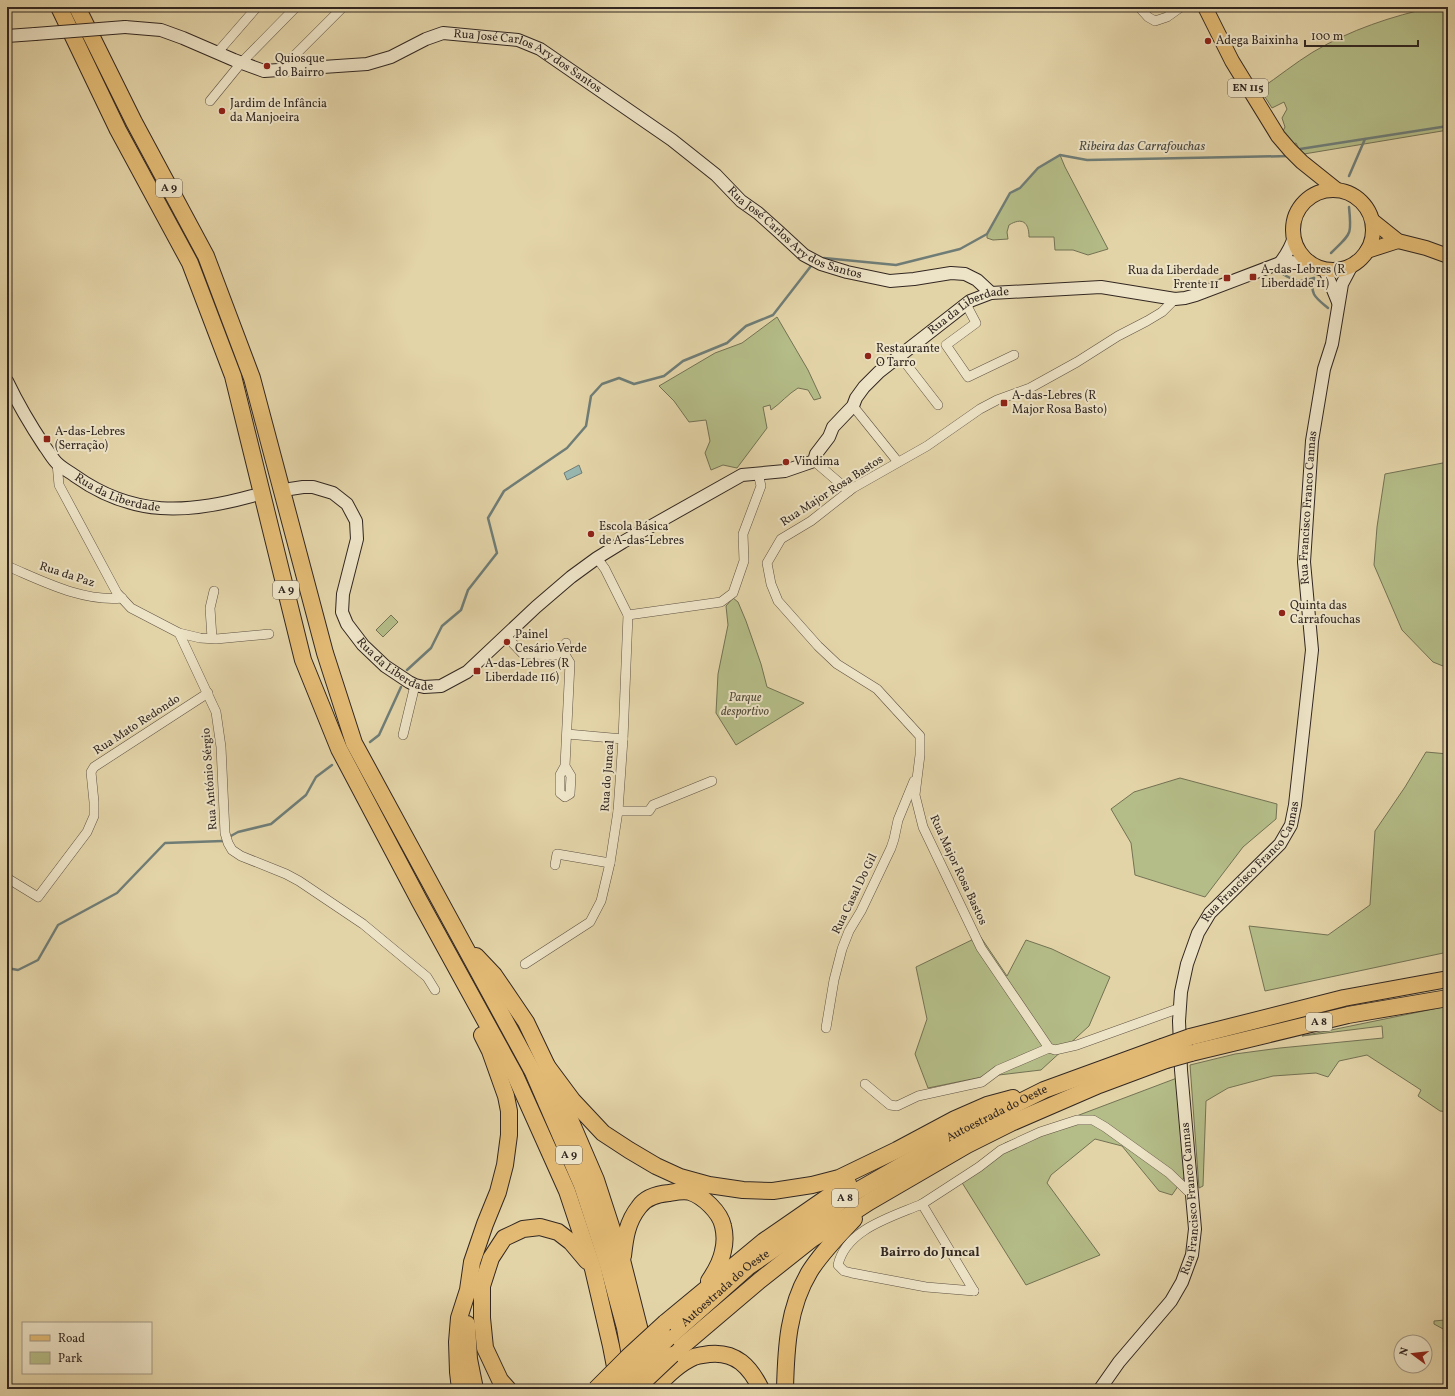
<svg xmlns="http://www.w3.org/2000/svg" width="1455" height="1396" viewBox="0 0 1455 1396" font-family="Vollkorn,serif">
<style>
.green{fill:#b4bc87;stroke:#737254}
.water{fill:#97b7b0;stroke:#6f7d77}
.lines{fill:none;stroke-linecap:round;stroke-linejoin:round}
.stream{stroke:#6f7d77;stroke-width:2.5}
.street-casing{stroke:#5e5243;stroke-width:10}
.secondary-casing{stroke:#322721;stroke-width:14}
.primary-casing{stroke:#322721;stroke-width:16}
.highway-casing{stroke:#322721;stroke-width:18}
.street{stroke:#ede3c6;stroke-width:9}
.secondary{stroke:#ede3c6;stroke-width:12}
.primary{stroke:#e2ba74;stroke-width:14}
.highway{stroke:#e2ba74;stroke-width:16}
.secondary-bridge-casing{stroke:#322721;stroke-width:14;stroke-linecap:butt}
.highway-bridge-casing{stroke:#322721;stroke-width:18;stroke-linecap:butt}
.secondary-bridge{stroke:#ede3c6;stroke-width:12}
.highway-bridge{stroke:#e2ba74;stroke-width:16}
.poi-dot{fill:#8f2418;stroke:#ede3c6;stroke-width:1.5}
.labels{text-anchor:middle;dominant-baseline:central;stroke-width:4;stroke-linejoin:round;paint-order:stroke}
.shield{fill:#ede3c6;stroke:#6a5f52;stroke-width:1}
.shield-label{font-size:11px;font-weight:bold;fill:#322721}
.poi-label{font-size:12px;fill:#322721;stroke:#ede3c6;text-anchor:start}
.street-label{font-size:12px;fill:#322721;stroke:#ede3c6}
.park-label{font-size:12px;font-style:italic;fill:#524c3a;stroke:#ede3c6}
.water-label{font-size:13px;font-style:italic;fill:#4b4b45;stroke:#ede3c6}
.neighbourhood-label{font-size:13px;font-weight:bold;fill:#322721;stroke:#ede3c6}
</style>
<rect width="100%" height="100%" fill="#e3d4a8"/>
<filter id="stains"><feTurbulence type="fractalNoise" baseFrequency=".005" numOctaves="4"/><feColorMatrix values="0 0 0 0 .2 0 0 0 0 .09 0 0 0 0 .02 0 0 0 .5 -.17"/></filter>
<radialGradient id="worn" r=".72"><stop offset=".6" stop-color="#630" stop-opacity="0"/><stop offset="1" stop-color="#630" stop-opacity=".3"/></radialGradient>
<g class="green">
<path d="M1434,7H1448V130L1304,154L1300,151L1296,143L1293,144L1283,131L1285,127L1282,118L1287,109L1284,102L1272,108L1260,89C1278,77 1295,63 1313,52C1350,30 1392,16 1434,7Z"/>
<path d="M1060,155L1065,167L1108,249L1088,255L1073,250H1055L1054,237H1029C1029,222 1022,217 1009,225L1007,232L1008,239L993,240L987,238V234L1010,193L1020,188L1038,168Z"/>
<path d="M777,317L808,370L821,398L814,400L808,390L798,388C788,394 781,403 771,410L770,405L763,407L767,428L737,468L723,465L711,470L705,453L710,441L706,420L689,422L674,401L659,386L715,353L742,343Z"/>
<polygon points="1448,462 1448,668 1433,662 1402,630 1374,565 1377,527 1385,474"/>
<polygon points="733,598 738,602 746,621 761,664 767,687 804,703 736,745 716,713 718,674 728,625 726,606"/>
<polygon points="391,615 398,622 383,637 376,630"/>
<polygon points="1426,752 1448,754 1448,952 1265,991 1249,926 1328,935 1370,905 1375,831 1405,787"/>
<polygon points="1180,778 1277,804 1276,819 1243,847 1205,897 1135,875 1131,843 1111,809 1134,792"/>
<polygon points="980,936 1007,976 1026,940 1052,949 1110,977 1089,1026 1041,1070 982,1077 928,1088 915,1054 927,1019 916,967"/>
<polygon points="1448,1006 1448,1112 1440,1111 1418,1096 1421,1090 1367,1055 1339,1061 1328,1077 1316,1073 1273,1076 1228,1088 1206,1101 1203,1186 1199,1188 1190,1065 1235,1054 1280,1048 1383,1038 1382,1026 1302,1036"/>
<polygon points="1177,1078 1185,1176 1172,1195 1159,1191 1122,1146 1095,1139 1051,1175 1047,1183 1100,1255 1026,1285 961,1181 1005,1143"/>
<polygon points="1448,1304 1448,1336 1445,1330 1434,1324 1434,1321 1445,1320"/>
</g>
<polygon class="water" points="579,465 582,473 567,480 564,473"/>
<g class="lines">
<g class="stream">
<polyline points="1300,149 1448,126"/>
<polyline points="1349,176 1365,139"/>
<path d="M1331,253C1351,233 1352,236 1349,207"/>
<polyline points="824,258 896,265 960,249 987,234 1010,193 1020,188 1038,168 1060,155 1087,160 1289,156"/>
<path d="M1281,273C1294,281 1300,283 1314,278"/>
<path d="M1314,278C1309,294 1316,298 1328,308"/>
<polyline points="407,670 431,648 442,626 461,610 468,590 497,553 488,518 504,491 567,448 586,426 591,396 602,384 619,378 634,384 664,376 683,361 727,343 746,326 773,315 811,266"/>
<polyline points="370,742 379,735 401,687"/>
<polyline points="229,837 238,832 271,824 306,795 316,777 332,765"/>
<polyline points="7,968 18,970 38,960 58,925 117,893 165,843 223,841"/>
</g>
<defs>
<g id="street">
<polyline points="1139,7 1148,17 1155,21 1167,17 1181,7"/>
<polyline points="217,53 257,7"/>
<polyline points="281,69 343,7"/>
<polyline points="210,101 241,63 296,7"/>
<polyline points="966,304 976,323 946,345 968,377 1014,355"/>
<polyline points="900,356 938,405"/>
<polyline points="853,406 898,462"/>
<polyline points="814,461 849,491"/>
<polyline points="57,463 59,485 117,593 131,608 179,633 200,638 216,639 269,634"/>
<path d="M7,566C43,581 82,602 122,598"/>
<polyline points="628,615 721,602 733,593 744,561 743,534 761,486 758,473"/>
<polyline points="179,633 216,712 221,747 225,833 228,843 232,850 241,856 286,874 299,881 363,924 427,977 435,990"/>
<polyline points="505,635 523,654 565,655"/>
<polyline points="212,638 210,608 214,591"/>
<polyline points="567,734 623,739"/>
<polyline points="403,735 415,685"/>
<polyline points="565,766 571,776 570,794 565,797 560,793 560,775 565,766 570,663 565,655 566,643"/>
<polyline points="618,811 649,811 653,805 712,781"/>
<polyline points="555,865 557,854 610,863"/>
<polyline points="7,878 38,897 87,832 94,816 94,802 91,772 94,767 208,693"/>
<polyline points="525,964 590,922 601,901 610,863 618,811 623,739 628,615 605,569 597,558"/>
<polyline points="826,1028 834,980 842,949 849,931 861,911 891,848 894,839 898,820 914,781"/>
<polyline points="1049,1048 981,948 923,827 915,795 920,755 920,736 877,689 837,664 818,646 778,601 771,584 767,563 781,539 811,521 853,488 927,446 980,409 997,400 1030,388 1077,362 1118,336 1147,321 1162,312 1175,299"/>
<polyline points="865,1084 890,1105 897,1106 918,1096 982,1082 998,1070 1049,1048 1055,1050 1077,1045 1180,1008"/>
<path d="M922,1204C892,1217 846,1229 838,1265L844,1271L852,1273L926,1287L974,1291"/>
<polyline points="974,1291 922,1204 979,1167 1001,1150 1040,1132 1077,1120 1093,1120 1105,1127 1169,1173 1192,1195"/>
</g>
<g id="secondary">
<path id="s1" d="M125,27L161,30L183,38L234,60L264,71L367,64L391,57L426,39L443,33L518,40L540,49L672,140L716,175L741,201L758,213L777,230L804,255L821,264L847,272L890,281L914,279L951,273L965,274L977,280L991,293"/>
<polyline points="7,36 35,34"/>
<path d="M1280,263C1287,254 1291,247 1294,237"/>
<polyline points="1325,270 1338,302"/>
<path id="s2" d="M7,381C18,404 31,426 45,447C49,452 53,460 58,464C63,469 70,472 75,476C133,517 187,514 252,496"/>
<path id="s3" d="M290,489L303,487H313L333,493L347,504L356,521L357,539L343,594L342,612L347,624L363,645L385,666L409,682L415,685L424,687L441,686L467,672L536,607L571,577L597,558L623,542L742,475L785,471L814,461L816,454L829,437L833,427L853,406L856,398L864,387L879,372L970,301L991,293L1101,287L1175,299L1185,298L1196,295L1280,263L1291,262L1313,265"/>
<path id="s4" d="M1100,1389L1119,1362L1171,1301L1182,1282L1192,1255L1195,1229L1181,1070L1179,1021L1181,992L1187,964L1198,933L1210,913L1280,844L1291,825L1295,805L1312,650L1304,562L1312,441L1324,369L1332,344L1342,284L1352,265"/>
</g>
<g id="primary">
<polyline points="1205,7 1232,61 1278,136 1290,150 1302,162 1337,190"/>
<circle cx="1333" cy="230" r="40"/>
<polyline points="1373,221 1398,241 1426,248 1448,256"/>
<polyline points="1367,251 1398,241"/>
</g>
<g id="highway">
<polyline points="59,7 118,130 190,263 233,376 303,660 339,749 420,902 515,1075 567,1191 593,1269 611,1346 618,1382"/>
<polyline points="77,7 134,122 206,256 252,378 325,653 354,743 533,1072 582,1185 608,1265 625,1328 632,1367"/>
<polyline points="476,956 494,975 526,1022 547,1066 596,1180 622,1260 639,1327 653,1389"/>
<polyline points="1190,1037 1344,998 1448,979"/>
<polyline points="1191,1053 1348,1015 1448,998"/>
<polyline points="547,1066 573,1101 603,1133 629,1150 656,1166 680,1177 709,1185 743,1190 773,1191 812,1185 839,1178 897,1150 955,1119 987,1105 1013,1098"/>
<path d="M623,1256C625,1238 627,1222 639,1207C645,1198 658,1194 669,1193C675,1192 684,1190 690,1192C703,1196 720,1212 723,1226C725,1234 725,1243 723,1251C721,1262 715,1272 709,1281"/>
<polyline points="665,1323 764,1241 848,1183"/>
<polyline points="467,1324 469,1359 475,1389"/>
<path id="s5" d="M668,1338L748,1267L802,1230L848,1196L960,1132L1044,1090L1162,1047"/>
<polyline points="672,1355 759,1281 812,1239 869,1202 967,1145 1011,1123 1099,1085 1166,1060"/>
<polyline points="460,1389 458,1372 457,1342 459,1318 468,1290 472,1262 485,1224 498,1192 505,1165 509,1135 509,1111 506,1096 490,1051 482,1035"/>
<polyline points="508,1389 500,1380 485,1348 482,1318 482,1286 491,1258 504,1238 523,1229 540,1227 558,1232 571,1242 587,1261"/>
<path d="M654,1389C666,1377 678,1364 694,1357C699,1355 705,1355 709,1354C736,1351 750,1367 761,1389"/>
<path d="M785,1389C786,1348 788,1307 810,1271C822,1252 839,1235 854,1219"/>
</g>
</defs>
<use href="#street" class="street-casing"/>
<use href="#secondary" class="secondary-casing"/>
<use href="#primary" class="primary-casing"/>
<use href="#highway" class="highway-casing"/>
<use href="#street" class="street"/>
<use href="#secondary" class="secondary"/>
<use href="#primary" class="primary"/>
<use href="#highway" class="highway"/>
<defs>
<polyline id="secondary-bridge" points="35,34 125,27"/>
<g id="highway-bridge">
<polyline points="1162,1047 1190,1037"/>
<polyline points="1166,1060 1191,1053"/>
<polyline points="596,1389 628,1357 665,1323"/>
<polyline points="616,1389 668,1338"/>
<polyline points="636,1389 672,1355"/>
</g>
</defs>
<use href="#secondary-bridge" class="secondary-bridge-casing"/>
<use href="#highway-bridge" class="highway-bridge-casing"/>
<use href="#secondary-bridge" class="secondary-bridge"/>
<use href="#highway-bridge" class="highway-bridge"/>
</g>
<g class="poi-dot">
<circle cx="1208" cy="41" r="4"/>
<circle cx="267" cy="66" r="4"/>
<circle cx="222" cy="111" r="4"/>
<rect x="1249" y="273" width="8" height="8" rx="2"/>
<rect x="1223" y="274" width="8" height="8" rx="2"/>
<circle cx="868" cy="356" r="4"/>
<rect x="1000" y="399" width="8" height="8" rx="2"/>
<rect x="43" y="435" width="8" height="8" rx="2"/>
<circle cx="786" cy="462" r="4"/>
<circle cx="591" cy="534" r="4"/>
<circle cx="1282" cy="613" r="4"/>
<circle cx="507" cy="642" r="4"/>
<rect x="473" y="667" width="8" height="8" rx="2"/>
</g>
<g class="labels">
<g class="shield">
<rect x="1228" y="79" width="40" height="18" rx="3"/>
<rect x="156" y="179" width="26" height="18" rx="3"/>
<rect x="273" y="581" width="26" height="18" rx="3"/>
<rect x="1306" y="1013" width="26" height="18" rx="3"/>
<rect x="556" y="1146" width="26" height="18" rx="3"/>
<rect x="832" y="1189" width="26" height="18" rx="3"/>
</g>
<g class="shield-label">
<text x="1248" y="88">EN 115</text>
<text x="169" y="188">A 9</text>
<text x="286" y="590">A 9</text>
<text x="1319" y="1022">A 8</text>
<text x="569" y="1155">A 9</text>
<text x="845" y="1198">A 8</text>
</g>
<g class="poi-label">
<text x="1216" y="41">Adega Baixinha</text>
<text x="275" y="59">Quiosque<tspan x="275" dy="14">do Bairro</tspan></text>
<text x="230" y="104">Jardim de Infância<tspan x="230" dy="14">da Manjoeira</tspan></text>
<text x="1261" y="270">A-das-Lebres (R<tspan x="1261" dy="14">Liberdade 11)</tspan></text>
<text x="1219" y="271" text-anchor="end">Rua da Liberdade<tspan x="1219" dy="14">Frente 11</tspan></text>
<text x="876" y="349">Restaurante<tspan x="876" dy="14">O Tarro</tspan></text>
<text x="1012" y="396">A-das-Lebres (R<tspan x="1012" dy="14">Major Rosa Basto)</tspan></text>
<text x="55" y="432">A-das-Lebres<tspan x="55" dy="14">(Serração)</tspan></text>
<text x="794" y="462">Vindima</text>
<text x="599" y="527">Escola Básica<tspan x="599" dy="14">de A-das-Lebres</tspan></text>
<text x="1290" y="606">Quinta das<tspan x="1290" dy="14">Carrafouchas</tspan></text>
<text x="515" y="635">Painel<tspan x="515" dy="14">Cesário Verde</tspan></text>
<text x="485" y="664">A-das-Lebres (R<tspan x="485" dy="14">Liberdade 116)</tspan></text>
</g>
<g class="street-label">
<text stroke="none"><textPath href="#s1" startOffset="424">Rua José Carlos Ary dos Santos</textPath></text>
<text stroke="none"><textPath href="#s1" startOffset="748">Rua José Carlos Ary dos Santos</textPath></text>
<text stroke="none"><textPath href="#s3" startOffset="971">Rua da Liberdade</textPath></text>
<text stroke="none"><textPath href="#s2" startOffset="165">Rua da Liberdade</textPath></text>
<text transform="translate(832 491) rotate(-33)">Rua Major Rosa Bastos</text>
<text stroke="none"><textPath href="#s4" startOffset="952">Rua Francisco Franco Cannas</textPath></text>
<text transform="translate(67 575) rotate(18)">Rua da Paz</text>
<text stroke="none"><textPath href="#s3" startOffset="252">Rua da Liberdade</textPath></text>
<text transform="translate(137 725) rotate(-33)">Rua Mato Redondo</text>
<text transform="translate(608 776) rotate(-86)">Rua do Juncal</text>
<text transform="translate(210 779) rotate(-94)">Rua António Sérgio</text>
<text stroke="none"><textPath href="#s4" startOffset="580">Rua Francisco Franco Cannas</textPath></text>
<text transform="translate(958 870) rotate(65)">Rua Major Rosa Bastos</text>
<text transform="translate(855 894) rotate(-64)">Rua Casal Do Gil</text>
<text stroke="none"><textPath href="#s5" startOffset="400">Autoestrada do Oeste</textPath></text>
<text stroke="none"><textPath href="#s4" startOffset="220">Rua Francisco Franco Cannas</textPath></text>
<text stroke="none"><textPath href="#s5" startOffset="76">Autoestrada do Oeste</textPath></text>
</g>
<g class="park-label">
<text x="745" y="698">Parque<tspan x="745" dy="14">desportivo</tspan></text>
</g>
<g class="water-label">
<text x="1142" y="147">Ribeira das Carrafouchas</text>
</g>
<g class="neighbourhood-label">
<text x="930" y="1253">Bairro do Juncal</text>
</g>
</g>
<rect width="1455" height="1396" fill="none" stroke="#e3d4a8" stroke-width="24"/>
<rect x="8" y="8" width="1439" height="1380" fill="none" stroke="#322721" stroke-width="2"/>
<rect x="12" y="12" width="1431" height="1372" fill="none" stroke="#322721"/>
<rect x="22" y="1322" width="130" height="52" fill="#ede3c6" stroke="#a29884"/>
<rect x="30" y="1335" width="20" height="6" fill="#e2ba74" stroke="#a29884"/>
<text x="58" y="1342" font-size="12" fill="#322721">Road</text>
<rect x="30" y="1352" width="20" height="12" fill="#b4bc87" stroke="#a29884"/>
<text x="58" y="1362" font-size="12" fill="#322721">Park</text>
<g transform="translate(1413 1354) rotate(285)"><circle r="19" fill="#ede3c6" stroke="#a29884"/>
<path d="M0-3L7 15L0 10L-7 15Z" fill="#8f2418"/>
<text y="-6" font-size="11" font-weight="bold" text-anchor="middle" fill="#322721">N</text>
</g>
<path d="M1305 40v6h113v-6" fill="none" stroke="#322721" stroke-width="2"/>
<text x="1311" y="40" font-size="12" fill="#322721" stroke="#ede3c6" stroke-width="3" paint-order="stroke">100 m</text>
<rect width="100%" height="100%" filter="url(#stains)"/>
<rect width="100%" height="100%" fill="url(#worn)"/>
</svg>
